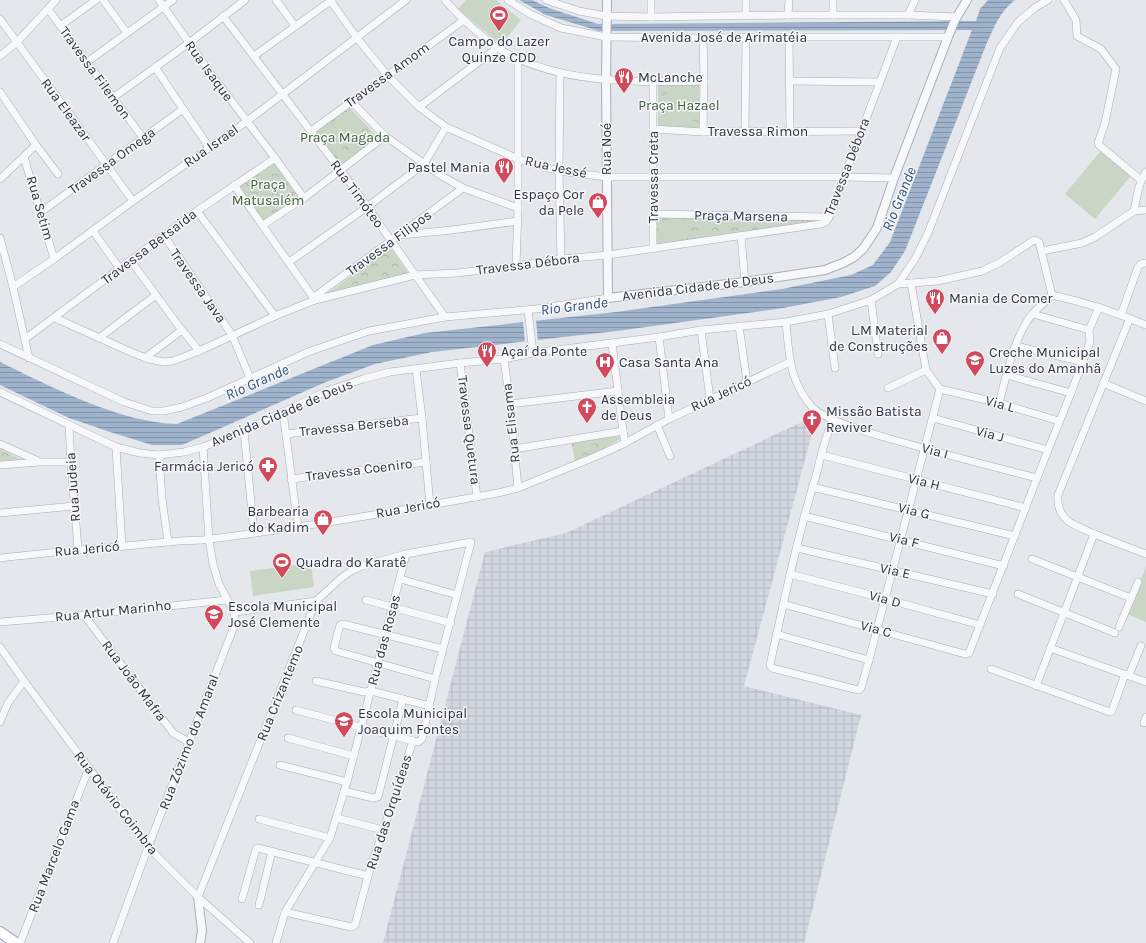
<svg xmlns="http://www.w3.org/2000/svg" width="1146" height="943" viewBox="0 0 1146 943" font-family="Karla,sans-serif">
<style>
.industrial{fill:url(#industrial-grid)}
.park{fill:url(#park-crowns)}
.pitch{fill:#c9d6c5}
.water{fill:url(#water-rules)}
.pier{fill:#e4e7ec}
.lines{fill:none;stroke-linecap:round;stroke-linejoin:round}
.minor-casing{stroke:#a9aeb7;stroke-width:8}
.tertiary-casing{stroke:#a9aeb7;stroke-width:10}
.primary-casing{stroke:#a3abb8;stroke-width:12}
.minor{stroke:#f7f8fa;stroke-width:7}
.tertiary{stroke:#f7f8fa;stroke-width:8}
.primary{stroke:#fff;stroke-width:10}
.labels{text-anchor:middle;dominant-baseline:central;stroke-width:3;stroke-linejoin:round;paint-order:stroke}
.street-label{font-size:14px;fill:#2b3445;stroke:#f4f6f9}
.poi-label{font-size:14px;fill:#2b3445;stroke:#f4f6f9;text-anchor:start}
.park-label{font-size:14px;fill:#3f6138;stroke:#f4f6f9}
.water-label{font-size:15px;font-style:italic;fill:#34527a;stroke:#f4f6f9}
</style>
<defs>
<pattern id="industrial-grid" width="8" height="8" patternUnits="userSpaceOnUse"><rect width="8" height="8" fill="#d2d6de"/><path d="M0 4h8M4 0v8" fill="none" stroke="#b4b8c0"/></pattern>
<pattern id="park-crowns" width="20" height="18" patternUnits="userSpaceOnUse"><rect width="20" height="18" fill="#c9d6c5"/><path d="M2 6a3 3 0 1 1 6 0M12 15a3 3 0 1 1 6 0" fill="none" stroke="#adb8ab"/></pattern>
<pattern id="water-rules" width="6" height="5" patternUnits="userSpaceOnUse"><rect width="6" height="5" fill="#9fb4cc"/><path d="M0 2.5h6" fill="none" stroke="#8293a7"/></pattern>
</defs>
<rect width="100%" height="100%" fill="#e4e7ec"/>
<polygon class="industrial" points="817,415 744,686 861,715 804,943 383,943 485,552 566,533"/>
<g class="park">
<polygon points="658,81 699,82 700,128 658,128"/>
<polygon points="349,107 379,138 342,168 314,133"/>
<polygon points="274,162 299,197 265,224 236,187"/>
<polygon points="831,214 829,221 656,246 656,216"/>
<polygon points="390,247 410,276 328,293"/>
<polygon points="598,436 623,437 600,451 575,462 571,439"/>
<polygon points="0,449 28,463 0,463"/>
</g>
<g class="pitch">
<polygon points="466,0 496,0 521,20 501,45 458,9"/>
<polygon points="666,82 692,83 693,125 667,125"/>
<polygon points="350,109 363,127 335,148 322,130"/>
<polygon points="1104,147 1134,172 1095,219 1065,194"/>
<polygon points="691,219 691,238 661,240 660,221"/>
<polygon points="593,438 594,448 575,450 574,440"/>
<polygon points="311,563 314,587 253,596 250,571"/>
<polygon points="1146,567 1146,622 1127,614"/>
</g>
<path class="water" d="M519,0H532L549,8L598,24L976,21L980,9L988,0H1015C1000,11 993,29 986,45L905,251L891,272L875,286L841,297L783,308L617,331L432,352L375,364L326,382L182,445H152L110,432L69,418L0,385V362C51,387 121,423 177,424L373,345L425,333L616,312L782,289L826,280L851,275L873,265L890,242L972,30L599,31L546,15Z"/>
<polygon class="pier" points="536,319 538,342 525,343 523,321"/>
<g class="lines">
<defs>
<g id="minor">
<polyline points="103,0 127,33"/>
<polyline points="159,0 211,74 275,158 304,198"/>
<polyline points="276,0 295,26"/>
<polyline points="330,0 357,38 387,75 419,107 446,127 518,159 559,171 607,177 843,177 894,178"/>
<path d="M445,0C456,13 469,25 482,36C488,40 493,46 499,49C561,85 635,82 704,81"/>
<polyline points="508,0 530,14 561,28 606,37 703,38 789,37 948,37"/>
<polyline points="546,0 579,11 606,16 651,17 788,15 908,15 957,17"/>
<polyline points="746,0 746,15"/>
<polyline points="1064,0 1076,20 1077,36 1101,49 1116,69 1105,123 1098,143 1099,145 1141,180"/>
<polyline points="48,9 143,138"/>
<polyline points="788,15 789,0"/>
<polyline points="833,15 833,0"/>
<polyline points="908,15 915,0"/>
<polyline points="223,16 354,188 445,317"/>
<polyline points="651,17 651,0"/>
<polyline points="0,19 133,201"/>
<polyline points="60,26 96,0"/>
<polyline points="789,37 790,131"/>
<polyline points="0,56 17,42 56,0"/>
<polyline points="254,56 332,0"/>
<polyline points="87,62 173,0"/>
<polyline points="155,67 183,109 209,147"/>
<polyline points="560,74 559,171 561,259"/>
<polyline points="790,81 880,82"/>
<polyline points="0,92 36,145 0,179"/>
<polyline points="114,97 189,43 245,0"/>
<polyline points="351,101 385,136 440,175 463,188 518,208"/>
<polyline points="419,107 497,48"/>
<polyline points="653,129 703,132 862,131"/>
<polyline points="311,131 464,20"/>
<polyline points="745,131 746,37"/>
<polyline points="703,132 704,81 703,38"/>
<polyline points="36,145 58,174"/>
<polyline points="24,157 54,259"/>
<polyline points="234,185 315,300"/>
<polyline points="197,211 275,316"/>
<path d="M1134,211C1137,197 1138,184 1146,172"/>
<polyline points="41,212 183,109"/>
<polyline points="653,214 829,217"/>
<polyline points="263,225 304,198 385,136"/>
<polyline points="93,231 120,269"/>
<polyline points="401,235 452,230 518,221"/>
<polyline points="741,236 745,282"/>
<polyline points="165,237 232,335 250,378"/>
<polyline points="0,238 13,287 29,358"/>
<polyline points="653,249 653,82"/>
<polyline points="1042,251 1082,243 1095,237 1134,211 1146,210"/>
<polyline points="131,261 178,325 199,351"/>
<polyline points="289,262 367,207 424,164 446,127"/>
<polyline points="516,266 518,208 518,59"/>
<polyline points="898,284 915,259 928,233 1000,48 1018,22 1036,7 1048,0"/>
<polyline points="13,287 54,259 133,201 246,122 406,0"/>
<path d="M1052,295C1084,302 1115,312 1146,325"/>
<polyline points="314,297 463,188"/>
<polyline points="871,300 878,354"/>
<polyline points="528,310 533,353"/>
<polyline points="828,314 835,368"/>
<polyline points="1033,314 1089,330"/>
<polyline points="1121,315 1138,267 1141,264 1146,263"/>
<polyline points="55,318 133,353 149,359 164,362 173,361 199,351 275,316 315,300 415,275 457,273 516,266 561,259 608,255 821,224 826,222 829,217 897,37"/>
<path d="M1130,318L1058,495C1057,505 1059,513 1067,520C1071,524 1078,526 1083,529C1103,538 1125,546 1146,554"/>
<path d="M786,322C789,354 789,381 812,407C824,420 867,432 884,437C935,452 986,465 1037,478"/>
<polyline points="739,326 747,382"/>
<polyline points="701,330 710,399"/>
<polyline points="659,337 669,419"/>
<polyline points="99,338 156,295"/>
<polyline points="25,339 197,211 275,158"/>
<polyline points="612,343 623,431"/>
<polyline points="0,344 124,402 152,411 164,411 182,407 207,398 308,352 369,331 445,317 536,309 608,298"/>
<polyline points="1016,346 1083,362"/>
<polyline points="145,358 182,330"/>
<polyline points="504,359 510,404 518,488"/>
<polyline points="460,363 477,497"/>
<polyline points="416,369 422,418 430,505"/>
<polyline points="1007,375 1071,393"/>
<polyline points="1103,383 1146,401"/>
<polyline points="888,388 926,370"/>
<polyline points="940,389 999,403 1059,421"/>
<polyline points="0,392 116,447 140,453 159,455 184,452 203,447 244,431 327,391 363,379 390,372 460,363 504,359 533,353 659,337 701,330 786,322 828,314 871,300 898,284 938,281 982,271 999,263 1034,240 1039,242 1052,295"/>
<path d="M999,403C1006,378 1012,346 1026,323C1032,312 1043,304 1052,295"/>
<polyline points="510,404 618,391"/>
<polyline points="283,412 298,527"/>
<polyline points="933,418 1048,450"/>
<path d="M834,420C827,431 820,459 817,472C798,535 784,600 770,665L772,668L858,690L861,688L869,660L940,389L926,370L911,283"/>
<polyline points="657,425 670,456"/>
<polyline points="69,426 71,462 78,549"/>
<polyline points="244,431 254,533"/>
<polyline points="286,434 422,418"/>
<polyline points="0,444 38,461"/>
<polyline points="116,447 122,547"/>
<polyline points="514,449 623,431 625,443"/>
<polyline points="159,455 162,499 168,542"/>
<polyline points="822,455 1026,508"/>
<polyline points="0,465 40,462 71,462"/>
<polyline points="291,479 426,462"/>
<polyline points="812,487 1015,536"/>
<polyline points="0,513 74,506"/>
<polyline points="804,516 1004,566"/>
<polyline points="797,548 993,594"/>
<path d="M0,558C59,551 119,547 178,541C189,540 200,541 211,539C307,527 403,510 498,493L518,488L597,456L625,443L669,419L790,362"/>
<polyline points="1032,559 1131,598"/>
<polyline points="790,574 886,599 980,625"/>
<polyline points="400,579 457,595"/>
<polyline points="1018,594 1115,633"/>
<polyline points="366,600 451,623"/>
<polyline points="783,604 965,654 969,653 1048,450 1071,393 1090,342 1089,330 1099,307"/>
<polyline points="234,612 251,610 316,601"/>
<polyline points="84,615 173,733 189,742"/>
<polyline points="0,622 84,615 227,600"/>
<polyline points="1119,627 1138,582"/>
<polyline points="776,634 869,660"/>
<polyline points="0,647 24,681 148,847 198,897 250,943"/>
<polyline points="1050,648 1146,682"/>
<polyline points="991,669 1110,712 1112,711 1125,674"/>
<polyline points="1129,675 1141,646"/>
<polyline points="435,679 336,651 334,648 340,625 343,624 443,649"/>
<polyline points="316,681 364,692 371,691 430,706"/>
<polyline points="1036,686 1094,534"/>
<polyline points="296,710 413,741"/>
<polyline points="0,722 8,703 24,681"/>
<polyline points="1144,723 1146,717"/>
<polyline points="288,738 354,756"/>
<polyline points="280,765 347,782"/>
<polyline points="344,791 373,798 378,797 403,699"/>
<polyline points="337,818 383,830"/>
<polyline points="259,819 330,838"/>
<polyline points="198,897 316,601 340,579 351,571 362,566 406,554 471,542 435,679 422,739 418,742 413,741 368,876 355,925 351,927 285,912"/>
<polyline points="242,899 256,849 258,848 368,876"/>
<polyline points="259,905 272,851"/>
<polyline points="20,943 89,768"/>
<polyline points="113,943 148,847 235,624 234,612 219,584 213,564 209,540 203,447"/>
<polyline points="276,943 285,912 330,838 347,782 406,554"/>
</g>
<g id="tertiary">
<polyline points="607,0 606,80 608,298 745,282 825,270 843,263 854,257 863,249 877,228 894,178 948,37 955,20 967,0"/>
<polyline points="198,897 202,931 200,943"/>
</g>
<polyline id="primary" points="0,932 16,943"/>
</defs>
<use href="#minor" class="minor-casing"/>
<use href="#tertiary" class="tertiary-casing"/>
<use href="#primary" class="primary-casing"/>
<use href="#minor" class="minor"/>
<use href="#tertiary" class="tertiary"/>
<use href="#primary" class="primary"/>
</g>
<defs>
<symbol id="stadium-pin" viewBox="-11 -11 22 30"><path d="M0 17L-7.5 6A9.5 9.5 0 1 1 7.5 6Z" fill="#d1495b" stroke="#f4f6f9"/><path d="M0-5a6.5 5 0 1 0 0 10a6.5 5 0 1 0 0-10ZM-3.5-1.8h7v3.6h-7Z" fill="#fff"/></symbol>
<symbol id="restaurant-pin" viewBox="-11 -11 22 30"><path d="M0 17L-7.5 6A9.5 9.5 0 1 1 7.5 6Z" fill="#d1495b" stroke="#f4f6f9"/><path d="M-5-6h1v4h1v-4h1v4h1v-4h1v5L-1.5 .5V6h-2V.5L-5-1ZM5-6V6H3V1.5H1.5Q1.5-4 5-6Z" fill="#fff"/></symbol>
<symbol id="shop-pin" viewBox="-11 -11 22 30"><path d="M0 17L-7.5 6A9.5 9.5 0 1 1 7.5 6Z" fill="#d1495b" stroke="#f4f6f9"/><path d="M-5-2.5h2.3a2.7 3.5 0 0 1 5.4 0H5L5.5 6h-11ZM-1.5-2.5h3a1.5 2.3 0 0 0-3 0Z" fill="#fff"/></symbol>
<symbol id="school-pin" viewBox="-11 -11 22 30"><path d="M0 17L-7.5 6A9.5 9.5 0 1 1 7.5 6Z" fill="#d1495b" stroke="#f4f6f9"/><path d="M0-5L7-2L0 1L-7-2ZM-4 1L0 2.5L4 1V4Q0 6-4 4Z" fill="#fff"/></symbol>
<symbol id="hospital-pin" viewBox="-11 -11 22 30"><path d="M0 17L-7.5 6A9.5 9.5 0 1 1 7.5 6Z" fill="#d1495b" stroke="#f4f6f9"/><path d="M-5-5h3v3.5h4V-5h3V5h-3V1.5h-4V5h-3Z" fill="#fff"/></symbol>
<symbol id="church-pin" viewBox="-11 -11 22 30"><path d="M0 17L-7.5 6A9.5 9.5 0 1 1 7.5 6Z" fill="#d1495b" stroke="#f4f6f9"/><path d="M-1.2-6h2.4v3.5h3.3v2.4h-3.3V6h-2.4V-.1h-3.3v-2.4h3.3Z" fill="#fff"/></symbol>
<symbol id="pharmacy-pin" viewBox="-11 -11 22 30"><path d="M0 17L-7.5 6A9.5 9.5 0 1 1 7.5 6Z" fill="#d1495b" stroke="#f4f6f9"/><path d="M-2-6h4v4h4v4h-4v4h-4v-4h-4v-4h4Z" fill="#fff"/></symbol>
</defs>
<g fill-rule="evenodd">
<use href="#stadium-pin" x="488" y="4" width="22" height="30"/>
<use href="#restaurant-pin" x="613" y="66" width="22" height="30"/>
<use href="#restaurant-pin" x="493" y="156" width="22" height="30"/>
<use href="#shop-pin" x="587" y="191" width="22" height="30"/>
<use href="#restaurant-pin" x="924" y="287" width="22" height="30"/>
<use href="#shop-pin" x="931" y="327" width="22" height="30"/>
<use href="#restaurant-pin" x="476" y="340" width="22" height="30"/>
<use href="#school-pin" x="964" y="349" width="22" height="30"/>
<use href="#hospital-pin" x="594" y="351" width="22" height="30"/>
<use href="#church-pin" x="576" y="396" width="22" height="30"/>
<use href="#church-pin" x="801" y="408" width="22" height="30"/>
<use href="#pharmacy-pin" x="257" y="455" width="22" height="30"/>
<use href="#shop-pin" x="312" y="508" width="22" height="30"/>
<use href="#stadium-pin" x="271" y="551" width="22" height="30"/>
<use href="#school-pin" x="203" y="603" width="22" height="30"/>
<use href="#school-pin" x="333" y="710" width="22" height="30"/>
</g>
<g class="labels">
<g class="street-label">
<text x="724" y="37">Avenida José de Arimatéia</text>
<text transform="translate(209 71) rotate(54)">Rua Isaque</text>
<text transform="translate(95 73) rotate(54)">Travessa Filemon</text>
<text transform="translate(387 75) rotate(-36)">Travessa Amom</text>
<text transform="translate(66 110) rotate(54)">Rua Eleazar</text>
<text x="758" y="131">Travessa Rimon</text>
<text transform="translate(211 146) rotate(-35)">Rua Israel</text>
<text transform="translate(606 149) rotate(-90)">Rua Noé</text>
<text transform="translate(112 161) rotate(-36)">Travessa Omega</text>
<text transform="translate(556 167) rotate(12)">Rua Jessé</text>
<text transform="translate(847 167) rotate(-69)">Travessa Débora</text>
<text transform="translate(653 177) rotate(-90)">Travessa Creta</text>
<text transform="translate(357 194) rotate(54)">Rua Timóteo</text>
<text transform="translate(40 208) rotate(74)">Rua Setim</text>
<text transform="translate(741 216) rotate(1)">Praça Marsena</text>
<text transform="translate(389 243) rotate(-36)">Travessa Filipos</text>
<text transform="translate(149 247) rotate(-37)">Travessa Betsaida</text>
<text transform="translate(528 264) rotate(-7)">Travessa Débora</text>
<text transform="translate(198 286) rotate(55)">Travessa Java</text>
<text transform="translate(698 287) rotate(-7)">Avenida Cidade de Deus</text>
<text transform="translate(721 394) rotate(-25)">Rua Jericó</text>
<text transform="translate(1000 404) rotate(15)">Via L</text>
<text transform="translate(282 413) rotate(-23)">Avenida Cidade de Deus</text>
<text transform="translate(511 423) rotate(-96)">Rua Elisama</text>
<text transform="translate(354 426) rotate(-6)">Travessa Berseba</text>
<text transform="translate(469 430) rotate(83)">Travessa Quetura</text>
<text transform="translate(990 434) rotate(15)">Via J</text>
<text transform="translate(935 451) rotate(15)">Via I</text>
<text transform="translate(359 470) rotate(-7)">Travessa Coeniro</text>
<text transform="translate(924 482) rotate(14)">Via H</text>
<text transform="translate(73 487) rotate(-94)">Rua Judeia</text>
<text transform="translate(408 508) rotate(-10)">Rua Jericó</text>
<text transform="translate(914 511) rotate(14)">Via G</text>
<text transform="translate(904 540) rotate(14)">Via F</text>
<text transform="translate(87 549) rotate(-5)">Rua Jericó</text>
<text transform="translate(895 571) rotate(13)">Via E</text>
<text transform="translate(885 599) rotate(15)">Via D</text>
<text transform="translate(113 611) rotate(-6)">Rua Artur Marinho</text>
<text transform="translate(876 629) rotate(15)">Via C</text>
<text transform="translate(384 640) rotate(-75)">Rua das Rosas</text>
<text transform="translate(134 681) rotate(53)">Rua João Mafra</text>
<text transform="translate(280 693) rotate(-68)">Rua Crizantemo</text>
<text transform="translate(189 742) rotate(-69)">Rua Zózimo do Amaral</text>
<text transform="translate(116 803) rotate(52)">Rua Otávio Coimbra</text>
<text transform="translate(389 812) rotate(-72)">Rua das Orquídeas</text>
<text transform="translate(54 856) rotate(-69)">Rua Marcelo Gama</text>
</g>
<g class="poi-label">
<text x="499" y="41" text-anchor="middle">Campo do Lazer<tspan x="499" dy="16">Quinze CDD</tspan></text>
<text x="638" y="77">McLanche</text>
<text x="490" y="167" text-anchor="end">Pastel Mania</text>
<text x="584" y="194" text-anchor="end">Espaço Cor<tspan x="584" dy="16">da Pele</tspan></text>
<text x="949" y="298">Mania de Comer</text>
<text x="928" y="330" text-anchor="end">L.M Material<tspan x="928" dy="16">de Construções</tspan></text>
<text x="501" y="351">Açaí da Ponte</text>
<text x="989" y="352">Creche Municipal<tspan x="989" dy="16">Luzes do Amanhã</tspan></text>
<text x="619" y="362">Casa Santa Ana</text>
<text x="601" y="399">Assembleia<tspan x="601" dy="16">de Deus</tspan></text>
<text x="826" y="411">Missão Batista<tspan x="826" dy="16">Reviver</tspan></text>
<text x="254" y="466" text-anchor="end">Farmácia Jericó</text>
<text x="309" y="511" text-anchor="end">Barbearia<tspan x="309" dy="16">do Kadim</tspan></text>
<text x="296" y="562">Quadra do Karatê</text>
<text x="228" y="606">Escola Municipal<tspan x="228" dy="16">José Clemente</tspan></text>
<text x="358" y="713">Escola Municipal<tspan x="358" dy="16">Joaquim Fontes</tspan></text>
</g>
<g class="park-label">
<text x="679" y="105">Praça Hazael</text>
<text x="345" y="137">Praça Magada</text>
<text x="268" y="184">Praça<tspan x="268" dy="16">Matusalém</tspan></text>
</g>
<g class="water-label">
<text transform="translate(899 199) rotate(-68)">Rio Grande</text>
<text transform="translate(574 306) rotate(-7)">Rio Grande</text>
<text transform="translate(257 382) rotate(-24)">Rio Grande</text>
</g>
</g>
</svg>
